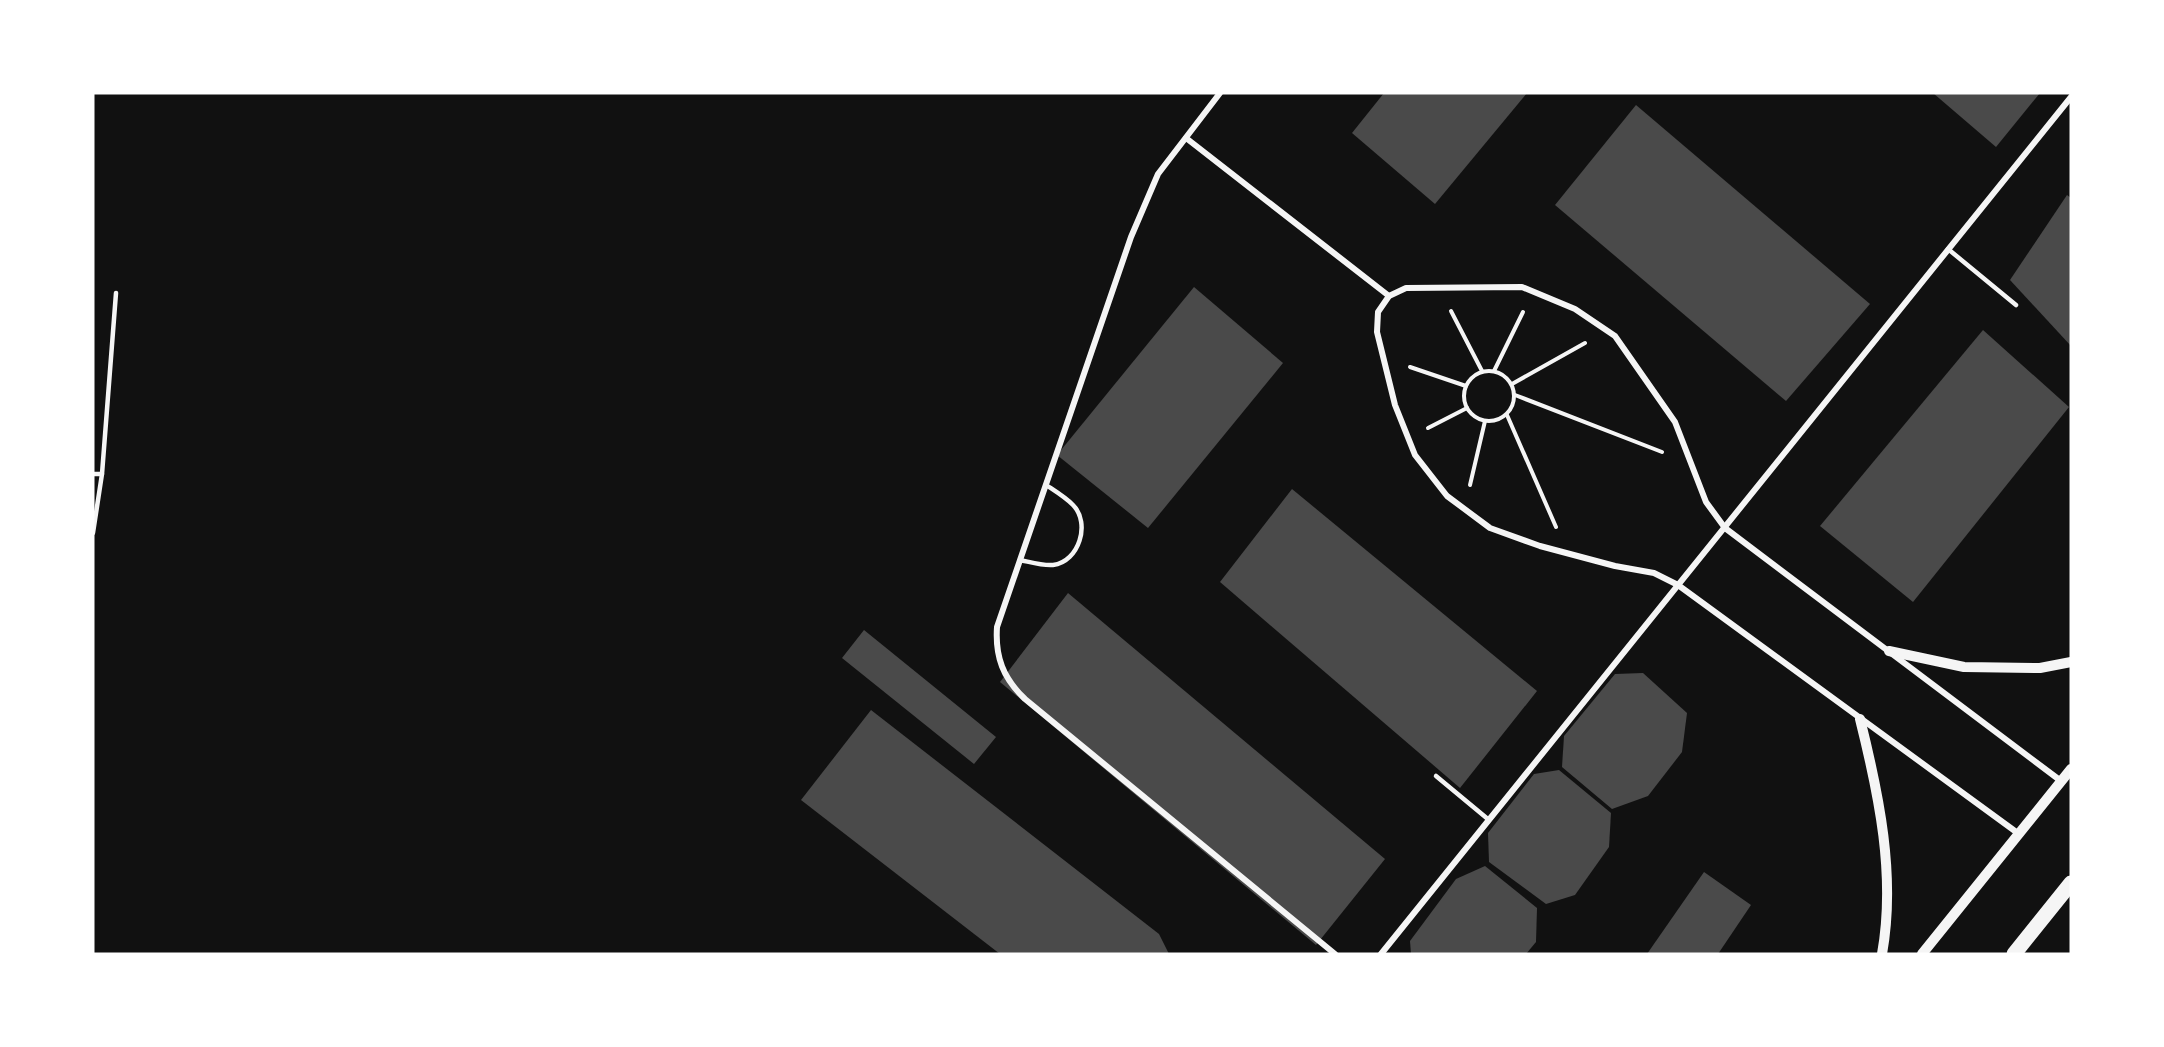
<svg xmlns="http://www.w3.org/2000/svg" width="2164" height="1047" viewBox="0 0 2164 1047" font-family="Raleway,sans-serif">
<style>
.building{fill:#4a4a4a}
.lines{fill:none;stroke-linecap:round;stroke-linejoin:round}
.path{stroke:#f5f5f5;stroke-width:4}
.service{stroke:#f5f5f5;stroke-width:4.5}
.minor{stroke:#f5f5f5;stroke-width:6}
.tertiary{stroke:#f5f5f5;stroke-width:10}
.primary{stroke:#f5f5f5;stroke-width:15}
</style>
<rect width="100%" height="100%" fill="#111"/>
<g class="building">
<polygon points="1384,93 1527,93 1435,204 1352,133"/>
<polygon points="1933,93 2040,93 1996,147"/>
<polygon points="1636,105 1870,304 1786,401 1555,205"/>
<polygon points="2067,195 2071,198 2071,346 2010,280"/>
<polygon points="1194,287 1283,363 1148,528 1057,455"/>
<polygon points="1983,330 2069,407 1913,602 1820,526"/>
<polygon points="1292,489 1537,691 1460,788 1220,582"/>
<polygon points="1068,593 1385,859 1316,945 1000,682"/>
<polygon points="864,630 996,737 974,764 842,658"/>
<polygon points="1643,673 1687,713 1682,752 1648,796 1612,809 1562,767 1564,736 1615,674"/>
<polygon points="871,710 1159,934 1169,954 1000,954 801,800"/>
<polygon points="1559,770 1611,813 1609,847 1575,895 1546,904 1489,862 1488,833 1534,774"/>
<polygon points="1485,866 1537,908 1536,942 1526,954 1411,954 1410,941 1456,879"/>
<polygon points="1704,872 1751,905 1718,954 1647,954"/>
</g>
<g class="lines">
<g class="path">
<polyline points="1451,311 1482,371"/>
<polyline points="1410,367 1466,386"/>
<polyline points="1494,371 1523,312"/>
<circle cx="1489" cy="396" r="25"/>
<polyline points="1512,384 1585,343"/>
<polyline points="1515,395 1662,452"/>
<polyline points="1507,415 1556,527"/>
<polyline points="1428,428 1467,408"/>
<polyline points="1470,485 1485,421"/>
</g>
<g class="service">
<polyline points="1948,249 2016,305"/>
<polyline points="93,474 102,474"/>
<polyline points="93,533 102,474 116,293"/>
<path d="M1020,560C1030,562 1043,566 1053,565C1079,562 1091,523 1073,505C1065,497 1055,491 1046,485"/>
<polyline points="1436,776 1489,820"/>
</g>
<g class="minor">
<path d="M1220,93L1158,174L1131,237L997,627C995,657 1003,678 1025,699L1335,954"/>
<polyline points="1186,138 1389,296"/>
<polyline points="2019,834 1678,585 1654,573 1615,566 1540,546 1490,528 1447,496 1415,455 1395,405 1377,332 1378,312 1389,296 1406,288 1522,287 1575,309 1615,336 1675,422 1706,502 1725,528 2061,781"/>
<polyline points="1381,954 2071,97"/>
</g>
<g class="tertiary">
<polyline points="1889,651 1964,667 2040,668 2071,662"/>
<path d="M1860,719C1879,795 1896,876 1882,954"/>
<polyline points="1922,954 2071,769"/>
</g>
<polyline class="primary" points="2014,954 2071,883"/>
</g>
<rect width="2164" height="1047" fill="none" stroke="#ffffff" stroke-width="189"/>
</svg>
